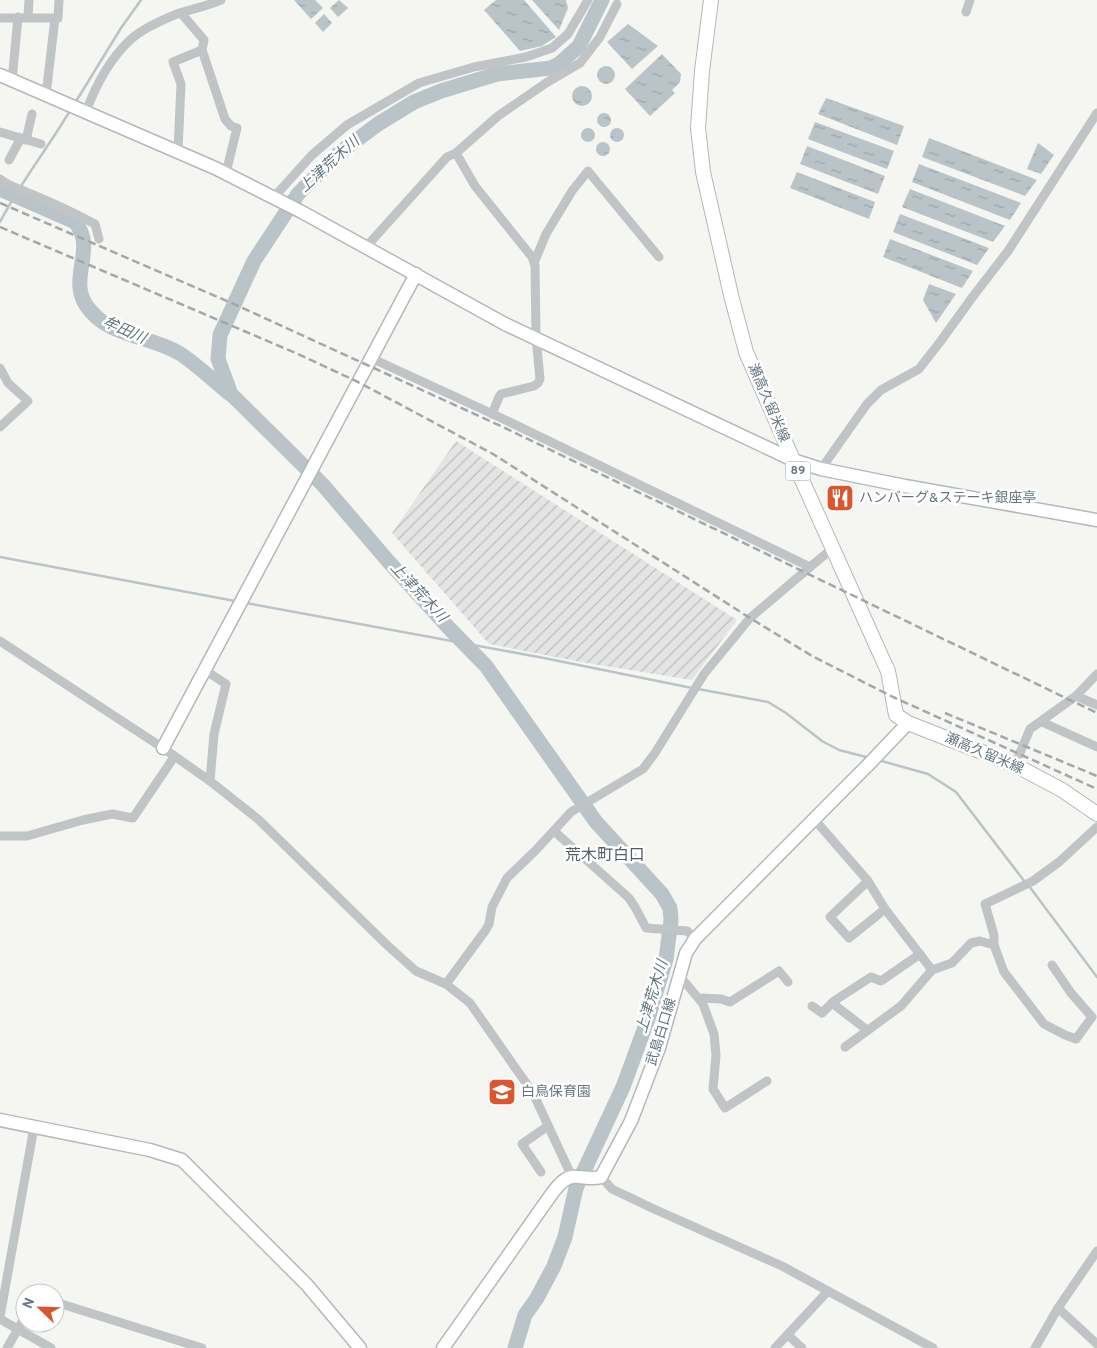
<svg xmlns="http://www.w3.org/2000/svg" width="1097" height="1348" viewBox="0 0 1097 1348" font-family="Overpass,'Noto Sans JP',sans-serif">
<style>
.industrial{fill:url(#industrial-furrows)}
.water{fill:url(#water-ripples)}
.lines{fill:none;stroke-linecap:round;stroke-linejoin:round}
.stream{stroke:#bac4c8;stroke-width:2.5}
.river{stroke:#bac4c8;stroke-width:15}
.secondary-casing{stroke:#b3b8bb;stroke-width:15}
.primary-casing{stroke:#b4b8bb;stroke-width:16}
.street{stroke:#c0c4c7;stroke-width:9}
.secondary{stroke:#fff;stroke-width:12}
.primary{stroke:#fff;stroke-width:14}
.rail{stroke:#a2a7ac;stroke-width:2.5;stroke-dasharray:8 4;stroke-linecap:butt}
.labels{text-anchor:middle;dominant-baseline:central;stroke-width:5;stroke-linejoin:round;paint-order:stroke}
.shield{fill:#fff;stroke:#949ea7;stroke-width:1}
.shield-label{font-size:12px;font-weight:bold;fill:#667581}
.street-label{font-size:14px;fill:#667581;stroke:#fff}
.poi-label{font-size:14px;fill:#667581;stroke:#fff;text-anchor:start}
.water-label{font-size:15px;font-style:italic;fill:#62767e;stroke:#fff}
.quarter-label{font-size:16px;fill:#535e67;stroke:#fff}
</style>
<defs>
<pattern id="industrial-furrows" width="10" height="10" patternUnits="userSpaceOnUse" patternTransform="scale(1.25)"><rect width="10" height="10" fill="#e3e4e3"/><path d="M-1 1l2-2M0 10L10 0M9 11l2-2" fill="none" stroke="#bcbdbd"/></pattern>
<pattern id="water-ripples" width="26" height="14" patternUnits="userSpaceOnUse" patternTransform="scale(1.25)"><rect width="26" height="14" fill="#bac4c8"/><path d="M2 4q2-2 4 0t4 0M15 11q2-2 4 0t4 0" fill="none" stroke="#9ba4a8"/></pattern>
</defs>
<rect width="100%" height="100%" fill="#f5f5f2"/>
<polygon class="industrial" points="456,441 737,620 692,680 581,662 489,644 392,533"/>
<g class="water">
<polygon points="294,0 315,0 323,8 311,19"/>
<polygon points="339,0 348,8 338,17 330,8"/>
<polygon points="496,0 524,0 556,37 542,46 520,51 484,10"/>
<polygon points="532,0 566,0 568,8 559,30"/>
<polygon points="324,14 332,23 323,32 315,23"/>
<polygon points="628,24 658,46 632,69 607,42"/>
<polygon points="662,54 681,74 680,82 672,90 675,93 650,116 625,89"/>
<circle cx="606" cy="75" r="9"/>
<circle cx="582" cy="96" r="10"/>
<polygon points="826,98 904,126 897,145 818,114"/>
<circle cx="604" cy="120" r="7"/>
<polygon points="815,122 894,151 887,169 808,139"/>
<circle cx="588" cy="135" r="7"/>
<circle cx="617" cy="135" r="7"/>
<polygon points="929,138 1037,180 1025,196 922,157"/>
<circle cx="603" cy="149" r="7"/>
<polygon points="1038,143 1054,155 1041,174 1027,169"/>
<polygon points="807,146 885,176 878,194 800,164"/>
<polygon points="919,164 1021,203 1010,220 912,182"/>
<polygon points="797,172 875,202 869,219 790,188"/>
<polygon points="910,189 1005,226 993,242 902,207"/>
<polygon points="900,214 989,248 977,265 893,232"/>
<polygon points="890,239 973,271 962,288 883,257"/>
<polygon points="929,284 956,294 936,323 923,300"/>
</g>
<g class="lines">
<g class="stream">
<polyline points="75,103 121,28 141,0"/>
<path d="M0,222C20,183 48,148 71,109"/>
<polyline points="0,557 235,601"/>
<polyline points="246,603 544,658 692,688"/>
<polyline points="698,689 768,702 786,713 822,741 839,750 870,758"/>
<polyline points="878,760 928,774 956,792 1025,882"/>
<polyline points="1029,886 1097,977"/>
</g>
<g class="river">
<path d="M0,189L75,222C97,248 68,278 86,305C107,337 148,335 179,353C195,363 214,381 230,394"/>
<polyline points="515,1348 525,1315 537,1298 554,1266 565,1237 576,1188 623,1087 648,1019 666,959 671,920 670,908 662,894 596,822 486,666 449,628 388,561 323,485 231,394 218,359 220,335 254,261 298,194 338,154 378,124 414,102 441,91 497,74 551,68 559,64 579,46 602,0"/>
</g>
<defs>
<g id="secondary">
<polyline points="0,75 215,168 300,211 505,324 793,460 821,469 905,486 1097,520"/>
<polyline points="163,748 416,274"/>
<polyline points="0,1120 150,1150 182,1160 307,1285 360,1348"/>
<path d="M443,1348L553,1192C558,1186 564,1178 572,1177C582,1176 591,1180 601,1177L631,1121L659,1048L686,953L695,939L869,764L908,723"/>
</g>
<polyline id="primary" points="711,0 702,71 698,128 703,172 731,295 746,352 793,460 882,658 888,671 896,715 908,723 1015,765 1062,790 1097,814"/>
</defs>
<use href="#secondary" class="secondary-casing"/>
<use href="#primary" class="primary-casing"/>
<g class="street">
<polyline points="966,12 970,0"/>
<polyline points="181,13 204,40 202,50 225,119 231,126 237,128 226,173"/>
<polyline points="28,17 29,0"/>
<polyline points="0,18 58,18 59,0"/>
<polyline points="12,81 18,17"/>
<polyline points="46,95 55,18"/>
<path d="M86,112C95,87 110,59 130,40C142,29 162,20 177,14C192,9 207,6 221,0"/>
<polyline points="0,132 41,144"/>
<polyline points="26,140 32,114"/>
<polyline points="178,151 181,84 173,62 202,50"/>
<polyline points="456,153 475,186 532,257 535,265 536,337 540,379 538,383 534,386 501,394 499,397 492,414"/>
<polyline points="9,160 21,138"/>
<path d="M0,179C10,187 20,189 31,194C53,203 74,213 95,224L99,239"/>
<polyline points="274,197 312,155 347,125 419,83 474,67 526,57 552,48 568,34 588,0"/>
<polyline points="366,247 447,157 456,153 498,116 546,83 580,63 600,37 617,4"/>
<polyline points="534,263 546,234 572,191 588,171 659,257"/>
<polyline points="371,358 497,416 810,567 833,548"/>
<polyline points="0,368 8,383 28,401 0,427"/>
<polyline points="821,469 867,404 881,390 919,369 940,342 974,295 1008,251 1097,113"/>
<polyline points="0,641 163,748 210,781 259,820 388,946 416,971 446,984 470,1003 533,1093 572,1177"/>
<polyline points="203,669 226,684 214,734 210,781"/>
<polyline points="1076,696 1097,705"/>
<polyline points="1042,722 1097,747"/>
<polyline points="1015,765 1030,729 1076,696 1097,674"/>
<polyline points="814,819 868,881 885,909 932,970"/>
<polyline points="554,831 629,898 635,907 646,928 687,931 695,939"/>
<polyline points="0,836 27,836 83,820 112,814 133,818 174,757"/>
<polyline points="868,881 830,917 849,938 885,909"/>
<polyline points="994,945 1004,972 1044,1024 1065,1035 1076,1039 1092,1017 1071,993 1052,965"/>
<polyline points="679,975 703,1004 714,1034 716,1055 713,1089 725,1108 767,1081"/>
<polyline points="446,984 485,931 489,924 492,907 507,878 535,851 571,812 643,769 655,753 704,674 750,618 810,567"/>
<polyline points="699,998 721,999 730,1002 779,971 788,982"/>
<polyline points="832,1003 867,1030"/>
<polyline points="812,1006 822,1013 834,1001 871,977 881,981 920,954"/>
<polyline points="845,1047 901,1006 932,970 952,963 971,943 980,941 994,945 994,935 985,904 1033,881 1059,862 1097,827"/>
<polyline points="541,1172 522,1144 548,1126"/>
<polyline points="601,1177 612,1189 654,1209 782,1266 933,1348"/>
<polyline points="55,1302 202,1348"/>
<polyline points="1058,1308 1097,1344"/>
<polyline points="0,1317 34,1127"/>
<polyline points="0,1319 51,1348"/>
<polyline points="788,1335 802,1348"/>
<polyline points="7,1348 25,1317"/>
<polyline points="775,1348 828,1291"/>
<polyline points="1035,1348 1058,1308 1097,1251"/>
</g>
<use href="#secondary" class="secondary"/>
<use href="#primary" class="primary"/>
<g class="rail">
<polyline points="0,203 236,305 505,428 1097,713"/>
<polyline points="0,227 298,354 358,382 493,454 750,618 812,656 893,697 1097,789"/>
<polyline points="945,713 1097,776"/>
</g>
</g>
<defs>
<symbol id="restaurant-square" viewBox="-11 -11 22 22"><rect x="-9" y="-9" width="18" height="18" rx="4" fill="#d9562e" stroke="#fff"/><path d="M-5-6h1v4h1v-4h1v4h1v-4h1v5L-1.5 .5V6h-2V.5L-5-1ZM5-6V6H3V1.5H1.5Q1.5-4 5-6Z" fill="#fff"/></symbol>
<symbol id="school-square" viewBox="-11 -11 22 22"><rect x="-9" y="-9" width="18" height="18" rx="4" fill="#d9562e" stroke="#fff"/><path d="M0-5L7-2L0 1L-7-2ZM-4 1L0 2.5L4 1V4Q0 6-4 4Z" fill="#fff"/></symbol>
</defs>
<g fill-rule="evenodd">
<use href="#restaurant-square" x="824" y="482" width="32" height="32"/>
<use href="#school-square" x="486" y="1076" width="32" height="32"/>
</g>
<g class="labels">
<rect class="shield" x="785.5" y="461.5" width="25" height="19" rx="4"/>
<g class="shield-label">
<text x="798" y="471">89</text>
</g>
<g class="street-label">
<text transform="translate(768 403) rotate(67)">瀬高久留米線</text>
<text transform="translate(984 754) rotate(23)">瀬高久留米線</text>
<text transform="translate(662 1032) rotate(-73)">武島白口線</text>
</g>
<g class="poi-label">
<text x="859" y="498">ハンバーグ&amp;ステーキ銀座亭</text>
<text x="521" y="1092">白鳥保育園</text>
</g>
<g class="water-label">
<text transform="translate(330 165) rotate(-42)">上津荒木川</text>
<text transform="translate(124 331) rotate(24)">牟田川</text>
<text transform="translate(418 593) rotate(47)">上津荒木川</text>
<text transform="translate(653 997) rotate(-73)">上津荒木川</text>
</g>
<g class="quarter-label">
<text x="605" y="856">荒木町白口</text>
</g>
</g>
<g transform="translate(40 1308) rotate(293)"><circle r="24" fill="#ffffff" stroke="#c2c8cd"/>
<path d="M0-4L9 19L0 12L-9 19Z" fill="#d9562e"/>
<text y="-8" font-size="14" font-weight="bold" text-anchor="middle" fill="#667581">N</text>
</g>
</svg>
